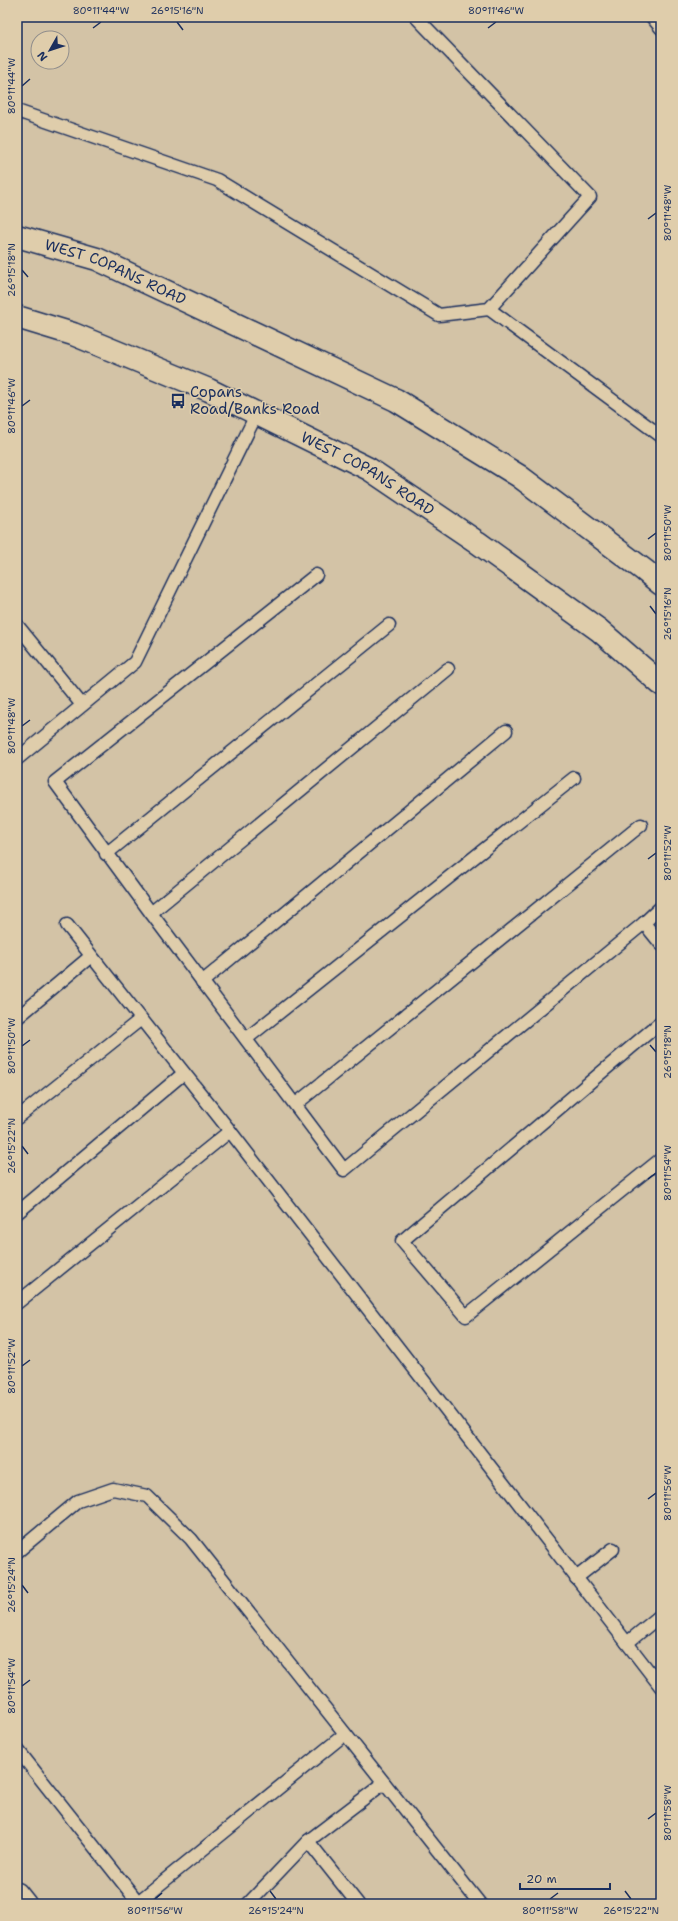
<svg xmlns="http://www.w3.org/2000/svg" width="678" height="1921" viewBox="0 0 678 1921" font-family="'Shantell Sans',sans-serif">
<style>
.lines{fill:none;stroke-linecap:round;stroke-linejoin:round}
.service-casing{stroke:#1b2f5e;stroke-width:15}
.minor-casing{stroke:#1b2f5e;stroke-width:25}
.secondary-casing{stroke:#1b2f5e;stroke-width:25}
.service{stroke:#dfcdab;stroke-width:12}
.minor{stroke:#dfcdab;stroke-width:22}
.secondary{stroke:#dfcdab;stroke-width:22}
.ticks{fill:none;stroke:#1b2f5e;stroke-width:1.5}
.labels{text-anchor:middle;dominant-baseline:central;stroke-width:3;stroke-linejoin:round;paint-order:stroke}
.street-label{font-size:15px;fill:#1b2f5e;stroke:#dfcdab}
.poi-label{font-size:15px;fill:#1b2f5e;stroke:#dfcdab;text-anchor:start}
.neatline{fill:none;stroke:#1b2f5e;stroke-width:1.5}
.ticks-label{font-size:10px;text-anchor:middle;fill:#1b2f5e}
</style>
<rect width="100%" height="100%" fill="#d3c3a6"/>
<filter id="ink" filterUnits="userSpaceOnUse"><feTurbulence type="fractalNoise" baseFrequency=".025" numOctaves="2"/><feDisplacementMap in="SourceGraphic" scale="8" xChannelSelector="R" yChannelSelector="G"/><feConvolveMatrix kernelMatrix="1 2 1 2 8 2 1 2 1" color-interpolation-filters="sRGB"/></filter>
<g filter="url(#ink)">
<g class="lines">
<defs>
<g id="service">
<polyline points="652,17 661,28"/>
<polyline points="17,111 217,180 439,315 489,309 590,197 416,17"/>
<polyline points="489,309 661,436"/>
<polyline points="17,625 82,705"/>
<polyline points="448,669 151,913 344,1170 644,923 661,907"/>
<polyline points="17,759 135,662 257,413"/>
<polyline points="106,854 389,625"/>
<polyline points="151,913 55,782 316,575"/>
<polyline points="644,923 661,944"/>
<polyline points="67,925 230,1131 627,1643 661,1615"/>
<polyline points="202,982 506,731"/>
<polyline points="17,1018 91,956"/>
<polyline points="246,1039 574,778"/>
<polyline points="296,1104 641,825"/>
<polyline points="17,1118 141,1019"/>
<polyline points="661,1159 466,1316 402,1241 661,1022"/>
<polyline points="17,1213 184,1073"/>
<polyline points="17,1303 230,1131"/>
<polyline points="17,1552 78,1501 113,1489 147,1496 191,1539 480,1904"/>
<polyline points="576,1578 613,1549"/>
<polyline points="627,1643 661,1687"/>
<polyline points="17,1749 138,1902 345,1734"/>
<polyline points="308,1841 358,1904"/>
<polyline points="248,1904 308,1841 384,1783"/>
</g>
<polyline id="minor" points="17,1894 25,1904"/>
<g id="secondary">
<path id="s1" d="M17,236L97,259L396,400L519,476L644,570L661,584"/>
<path id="s2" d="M17,317L73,334L209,390L369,469L477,542L599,630L661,684"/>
</g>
</defs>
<use href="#service" class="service-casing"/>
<use href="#minor" class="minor-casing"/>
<use href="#secondary" class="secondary-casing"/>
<use href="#service" class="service"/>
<use href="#minor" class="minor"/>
<use href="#secondary" class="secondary"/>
</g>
</g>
<path class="ticks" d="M177,22L183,30M93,28L101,22M488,28L496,22M22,86L30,79M648,219L656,213M22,270L28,277M22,406L30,400M648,539L656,533M650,606L656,614M22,726L30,720M648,859L656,853M650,1045L656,1052M22,1046L30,1040M22,1146L28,1154M648,1179L656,1173M22,1366L30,1360M648,1499L656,1493M22,1585L28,1593M22,1686L30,1680M648,1819L656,1813M270,1891L276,1899M625,1891L631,1899M155,1899L162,1893M550,1899L558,1893"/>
<defs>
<symbol id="bus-bare" viewBox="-9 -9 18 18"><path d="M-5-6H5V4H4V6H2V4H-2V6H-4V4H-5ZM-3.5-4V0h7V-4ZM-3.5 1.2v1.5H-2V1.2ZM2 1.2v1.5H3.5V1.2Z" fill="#1b2f5e" stroke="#dfcdab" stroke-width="2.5" paint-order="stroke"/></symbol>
</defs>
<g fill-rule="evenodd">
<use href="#bus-bare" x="167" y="390" width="22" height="22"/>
</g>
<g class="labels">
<g class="street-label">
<text stroke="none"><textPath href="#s1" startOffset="105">WEST COPANS ROAD</textPath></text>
<text stroke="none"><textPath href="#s2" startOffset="385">WEST COPANS ROAD</textPath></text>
</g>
<g class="poi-label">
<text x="190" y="392">Copans<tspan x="190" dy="17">Road/Banks Road</tspan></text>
</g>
</g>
<rect width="678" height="1921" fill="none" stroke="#dfcdab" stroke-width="44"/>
<g transform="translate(50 50) rotate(231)"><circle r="19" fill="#dfcdab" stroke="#918e8c"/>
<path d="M0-3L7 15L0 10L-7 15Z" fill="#1b2f5e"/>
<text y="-6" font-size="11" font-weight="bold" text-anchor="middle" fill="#1b2f5e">N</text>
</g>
<path d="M520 1883v6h90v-6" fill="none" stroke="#1b2f5e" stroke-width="2"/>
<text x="526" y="1883" font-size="12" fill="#1b2f5e" stroke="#dfcdab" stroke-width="3" paint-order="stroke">20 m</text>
<rect x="22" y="22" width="634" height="1877" class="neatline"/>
<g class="ticks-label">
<text x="101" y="14">80°11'44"W</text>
<text x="177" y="14">26°15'16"N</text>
<text x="496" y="14">80°11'46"W</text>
<text transform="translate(11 86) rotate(-90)" y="4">80°11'44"W</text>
<text transform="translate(667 213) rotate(-90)" y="4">80°11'48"W</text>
<text transform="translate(11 270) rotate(-90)" y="4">26°15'18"N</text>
<text transform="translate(11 406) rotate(-90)" y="4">80°11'46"W</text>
<text transform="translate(667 533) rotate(-90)" y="4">80°11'50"W</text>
<text transform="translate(667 614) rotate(-90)" y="4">26°15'16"N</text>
<text transform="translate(11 726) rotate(-90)" y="4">80°11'48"W</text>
<text transform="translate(667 853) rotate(-90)" y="4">80°11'52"W</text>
<text transform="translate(11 1046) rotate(-90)" y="4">80°11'50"W</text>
<text transform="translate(667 1052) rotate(-90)" y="4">26°15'18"N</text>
<text transform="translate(11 1146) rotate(-90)" y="4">26°15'22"N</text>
<text transform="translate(667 1173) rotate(-90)" y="4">80°11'54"W</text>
<text transform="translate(11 1366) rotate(-90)" y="4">80°11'52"W</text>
<text transform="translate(667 1493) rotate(-90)" y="4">80°11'56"W</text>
<text transform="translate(11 1585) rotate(-90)" y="4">26°15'24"N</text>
<text transform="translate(11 1686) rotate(-90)" y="4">80°11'54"W</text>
<text transform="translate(667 1813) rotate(-90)" y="4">80°11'58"W</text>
<text x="155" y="1914">80°11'56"W</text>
<text x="276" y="1914">26°15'24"N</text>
<text x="550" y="1914">80°11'58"W</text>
<text x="631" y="1914">26°15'22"N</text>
</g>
</svg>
